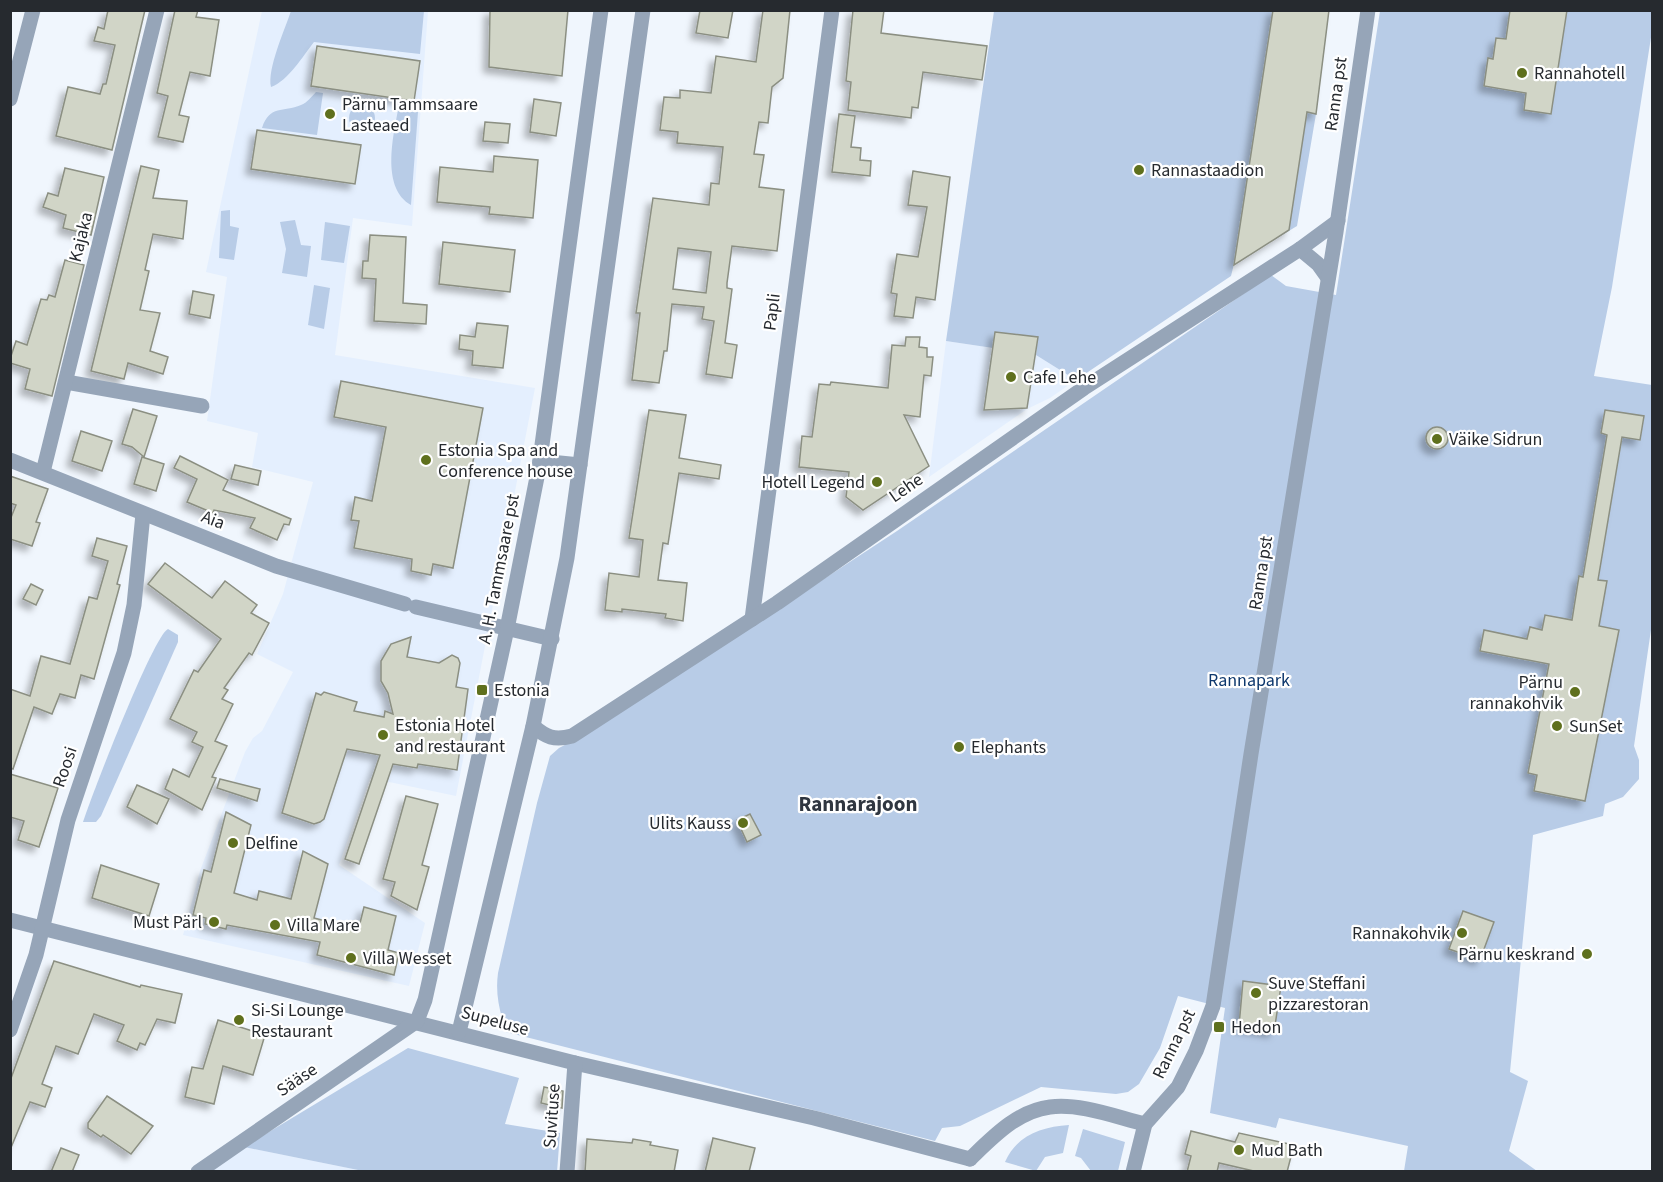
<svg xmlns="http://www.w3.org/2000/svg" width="1663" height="1182" viewBox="0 0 1663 1182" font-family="'Source Sans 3',sans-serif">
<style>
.built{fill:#e4effe}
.green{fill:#b8cce7}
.building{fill:#d1d5c7;stroke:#8b8f82;stroke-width:1.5;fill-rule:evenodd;filter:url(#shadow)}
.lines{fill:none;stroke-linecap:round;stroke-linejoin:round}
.minor{stroke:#96a5b8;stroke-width:15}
.poi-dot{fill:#5f701d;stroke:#fff;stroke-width:2}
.labels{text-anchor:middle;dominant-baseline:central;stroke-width:4.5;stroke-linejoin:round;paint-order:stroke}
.poi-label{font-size:18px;fill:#262a2f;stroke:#fff;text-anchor:start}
.street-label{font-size:18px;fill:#262a2f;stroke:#fff}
.park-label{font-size:18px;fill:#0e386d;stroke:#fff}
.quarter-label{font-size:21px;font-weight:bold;fill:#2f3640;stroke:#fff}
</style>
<defs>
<filter id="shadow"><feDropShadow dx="-5.5" dy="5.5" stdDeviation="3" flood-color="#0004"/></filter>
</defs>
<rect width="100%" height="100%" fill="#f0f6fd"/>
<g class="built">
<polygon points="262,11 428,11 412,226 353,218 335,355 535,388 456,796 370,778 339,865 425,923 409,986 183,935 200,871 245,752 253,738 262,731 293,672 257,654 283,594 313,482 252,467 258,433 207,421 227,277 206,272"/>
<polygon points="995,332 1038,337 1036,355 1076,380 1050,398 1027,409 929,477 946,341 993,348"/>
<polygon points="244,1147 363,1171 209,1172"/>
</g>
<g class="green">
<path d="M291,11H424L420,54L314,42C303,56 288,81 271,87C267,69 285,29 291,11Z"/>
<polygon points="994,11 1329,11 1316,114 1297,226 1234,264 1231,276 1076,380 1036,355 1038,337 993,348 946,341"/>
<path d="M1380,11H1652V31L1612,287L1594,376L1652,385V623L1634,746L1639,760V779L1623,797L1605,804L1603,816L1533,835L1510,1072L1528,1081L1509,1151L1537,1171H1404L1408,1146L1279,1118L1276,1128L1210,1113L1225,1008L1178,996L1160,1048L1139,1084L1128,1092L1116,1094L1041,1087L960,1126L942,1128L935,1141L506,1032C500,1012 495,995 498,973L537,803L550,756L559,748L592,731L897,531L1271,275L1286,286L1336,295Z"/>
<path d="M316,92L323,93L317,135L262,128C270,104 283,113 301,105C307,103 312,96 316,92Z"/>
<circle cx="362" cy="118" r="13"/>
<path d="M398,110L418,112L411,205C381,188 393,137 398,110Z"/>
<polygon points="230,210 230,226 239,228 234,260 219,258 221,211"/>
<polygon points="295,220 301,245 311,246 307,277 282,273 286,249 280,222"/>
<polygon points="325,222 350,226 344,263 321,260"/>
<polygon points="314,285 330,288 324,329 308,325"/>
<path d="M168,629L178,635V642L101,816L96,822H83C91,797 153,636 168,629Z"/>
<polygon points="408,1048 519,1078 505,1124 560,1133 557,1172 363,1171 244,1147"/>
<path d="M1069,1125L1063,1153L1045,1157L1036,1171L1005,1162C1017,1135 1041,1127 1069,1125Z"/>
<polygon points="1083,1129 1125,1142 1118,1171 1091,1171 1081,1158 1075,1156"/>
</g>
<g class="building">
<polygon points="108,10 145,10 112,150 56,136 68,87 100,94 103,84 106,84 115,45 94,41 98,27 104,29"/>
<polygon points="175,10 198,10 196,17 219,20 210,76 190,72 179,115 189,117 183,142 158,137 168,96 157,93"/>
<polygon points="490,10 568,10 562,76 489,67"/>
<polygon points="700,10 733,10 728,38 696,33"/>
<path d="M763,10H790L783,78L772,87L768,123L759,122L754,154L764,155L759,187L784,190L777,251L732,246L727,283V288L732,289L725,343L737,345L732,378L706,374L714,321L702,319L704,307L672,304L667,351H664L659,383L632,380L640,313H636L653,198L709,205L711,183L719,184L723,147L677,143L678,132L660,130L664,97L680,98V90L711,93L716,56L756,62ZM678,248L711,252L706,293L673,289Z"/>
<polygon points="853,10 884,10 881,33 987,46 982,80 923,72 918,108 912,107 911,118 848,110 851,82 846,81"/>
<polygon points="1273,10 1329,10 1316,114 1307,112 1289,230 1234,265"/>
<polygon points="1510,10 1567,10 1551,114 1524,110 1526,93 1484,86 1488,58 1493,59 1496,38 1506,39"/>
<polygon points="317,46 420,61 414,101 311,86"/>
<polygon points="534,99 561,103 556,136 530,132"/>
<polygon points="839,114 855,116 851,147 861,148 860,160 871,161 870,176 832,172"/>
<polygon points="485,122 510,124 508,143 483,141"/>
<polygon points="257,130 361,145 355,184 251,169"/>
<polygon points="494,156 538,160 533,218 489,214 490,207 437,202 440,167 493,172"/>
<polygon points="141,166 159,170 153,198 187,201 183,239 153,234 145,270 149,271 140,310 160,313 150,351 168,357 163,374 128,363 124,379 91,371"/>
<polygon points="65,168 104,177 91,235 63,228 66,215 43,207 48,193 58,196"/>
<polygon points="913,171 950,177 935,300 916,297 913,318 894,316 897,294 891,293 897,254 918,257 927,207 908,205"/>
<polygon points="370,235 406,237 403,303 427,305 426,324 374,321 376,279 362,278 363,261 368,261"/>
<polygon points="443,242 515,250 510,292 439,284"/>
<polygon points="65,260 84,265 52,396 25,389 30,369 10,363 10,359 16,341 27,345 41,299 47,300 49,295 55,297"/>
<polygon points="193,291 214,295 210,318 189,314"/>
<polygon points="477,323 508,326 503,368 472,365 473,351 459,349 460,335 475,337"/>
<polygon points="995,332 1038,337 1027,408 984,410"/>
<polygon points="906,337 920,337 919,347 927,348 927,357 933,357 931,376 924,375 920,417 904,415 929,466 863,510 846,497 849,472 799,467 802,436 812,437 819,384 830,385 831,382 888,388 892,345 905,346"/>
<polygon points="341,381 483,408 453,568 433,564 431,575 411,571 412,559 354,548 359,521 351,520 355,497 372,501 386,427 334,417"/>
<polygon points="133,409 157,416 144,457 132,447 122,444"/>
<polygon points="649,410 686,415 679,458 721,465 719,479 679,473 668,544 663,543 658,580 687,583 683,621 665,618 666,614 622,609 622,612 605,610 609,573 639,577 643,540 629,538"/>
<polygon points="1605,410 1644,416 1640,440 1622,437 1598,580 1607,581 1599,626 1619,630 1585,801 1534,791 1537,775 1528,773 1549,664 1480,651 1484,630 1527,639 1530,627 1542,630 1545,615 1572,620 1579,576 1583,577 1607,435 1601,433"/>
<circle cx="1437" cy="438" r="11"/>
<polygon points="81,431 112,441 102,471 72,461"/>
<polygon points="180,456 228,480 223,490 291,519 289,525 284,524 277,540 250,528 255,518 214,510 213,513 187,502 197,479 174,468"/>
<polygon points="142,457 164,464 156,491 134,484"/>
<polygon points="235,465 261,471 258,485 231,479"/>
<polygon points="10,476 48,489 36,522 40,523 32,546 10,539 10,520 16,505 10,503"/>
<polygon points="97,538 127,546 117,584 120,585 94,679 81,675 75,698 60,694 52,714 34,707 13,769 10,768 10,689 30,696 41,656 70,664 89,597 97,599 108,561 92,556"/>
<polygon points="165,563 212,598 225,581 257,605 251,613 269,623 252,655 249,653 224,688 228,690 222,699 233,704 215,741 227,746 212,777 216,778 202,810 165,789 173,769 189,777 203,747 192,742 197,732 170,719 194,670 198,672 221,639 148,584"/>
<polygon points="31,584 43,590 36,605 23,599"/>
<polygon points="411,637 407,657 439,663 452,655 458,658 460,663 456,687 468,689 457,770 418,764 417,768 393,764 359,864 345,859 380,755 347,749 324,819 320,822 314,824 282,813 316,693 321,695 324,692 357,702 354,711 384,717 385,711 393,714 388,693 381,681 381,661 391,644"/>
<polygon points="10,774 58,788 39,847 18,840 24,821 10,817"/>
<polygon points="220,779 260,789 257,801 217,788"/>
<polygon points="137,785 169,799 157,824 127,807"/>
<polygon points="406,796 438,804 422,865 429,867 417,910 391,896 395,882 383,879"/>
<polygon points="226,812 251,825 234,893 257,900 259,891 291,899 303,851 328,864 314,918 349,927 351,921 360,923 364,907 396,916 388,950 399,953 394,975 317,955 320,942 227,925 226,929 205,924 206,918 193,915 204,870 211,872"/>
<polygon points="750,814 761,835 747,842 737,820"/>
<polygon points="101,865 159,884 149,916 92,898"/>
<polygon points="1463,911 1494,922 1480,960 1449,949"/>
<polygon points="54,961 140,987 141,985 182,994 175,1023 157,1019 145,1045 140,1043 137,1050 117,1041 124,1025 94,1014 78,1054 56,1046 42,1084 52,1088 45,1107 30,1102 10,1150 10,1081"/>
<polygon points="1243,981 1281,986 1274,1032 1239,1026"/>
<polygon points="218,1020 265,1035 253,1075 223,1066 214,1104 185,1097 192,1067 203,1069"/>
<polygon points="544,1087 563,1091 562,1108 541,1103"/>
<polygon points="107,1096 153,1126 131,1154 103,1135 101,1137 88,1128 88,1123"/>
<polygon points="1191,1131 1235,1142 1239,1133 1294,1145 1287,1172 1258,1172 1219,1163 1217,1172 1187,1172 1191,1156 1185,1154"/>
<polygon points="713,1138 755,1148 749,1172 705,1172"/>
<polygon points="587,1139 632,1143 633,1139 651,1142 650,1145 678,1150 674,1172 585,1172"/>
<polygon points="61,1148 79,1155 72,1172 51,1172"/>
</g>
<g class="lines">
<g class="minor">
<polyline points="10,99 33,10"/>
<polyline points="1300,249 1318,264 1328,278"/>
<polyline points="66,382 202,406"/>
<polyline points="10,460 276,566 405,604"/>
<polyline points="540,461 580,465"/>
<polyline points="43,472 157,10"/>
<polyline points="416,607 552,639"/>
<polyline points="752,619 832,10"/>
<path d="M533,726C546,737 554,741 572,736L777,603L1084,388L1300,249L1338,221"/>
<polyline points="10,920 575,1063 814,1118 970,1159"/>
<polyline points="417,1021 425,1000 507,629 539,467 601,10"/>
<polyline points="10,1030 36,955 68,820 124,653 134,605 143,514"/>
<polyline points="459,1032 533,726 567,558 643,10"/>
<path d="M970,1159C992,1138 1017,1111 1050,1107C1080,1103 1116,1117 1145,1124"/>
<polyline points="198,1172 417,1021"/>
<polyline points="567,1172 575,1063"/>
<polyline points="1133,1172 1145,1124 1178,1087 1196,1051 1213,1006 1251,754 1336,232 1368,10"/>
</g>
</g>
<g class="poi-dot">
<circle cx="1522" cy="73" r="6"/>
<circle cx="330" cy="114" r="6"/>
<circle cx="1139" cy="170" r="6"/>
<circle cx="1011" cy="377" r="6"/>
<circle cx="1437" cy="439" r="6"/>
<circle cx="426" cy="460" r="6"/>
<circle cx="877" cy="482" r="6"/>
<rect x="476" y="684" width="12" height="12" rx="3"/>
<circle cx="1575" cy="692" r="6"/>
<circle cx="1557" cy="726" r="6"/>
<circle cx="383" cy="735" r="6"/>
<circle cx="959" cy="747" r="6"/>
<circle cx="743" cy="823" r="6"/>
<circle cx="233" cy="843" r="6"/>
<circle cx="214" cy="922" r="6"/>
<circle cx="275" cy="925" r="6"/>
<circle cx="1462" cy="933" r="6"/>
<circle cx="1587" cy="954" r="6"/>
<circle cx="351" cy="958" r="6"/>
<circle cx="1256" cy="993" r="6"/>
<circle cx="239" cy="1020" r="6"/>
<rect x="1213" y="1021" width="12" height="12" rx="3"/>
<circle cx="1239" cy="1150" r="6"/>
</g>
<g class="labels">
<g class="poi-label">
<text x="1534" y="73">Rannahotell</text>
<text x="342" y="104">Pärnu Tammsaare<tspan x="342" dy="21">Lasteaed</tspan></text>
<text x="1151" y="170">Rannastaadion</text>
<text x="1023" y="377">Cafe Lehe</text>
<text x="1449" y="439">Väike Sidrun</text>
<text x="438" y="450">Estonia Spa and<tspan x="438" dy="21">Conference house</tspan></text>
<text x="865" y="482" text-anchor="end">Hotell Legend</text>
<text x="1563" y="682" text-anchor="end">Pärnu<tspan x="1563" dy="21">rannakohvik</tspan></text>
<text x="494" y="690">Estonia</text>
<text x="395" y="725">Estonia Hotel<tspan x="395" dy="21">and restaurant</tspan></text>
<text x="1569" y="726">SunSet</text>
<text x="971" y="747">Elephants</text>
<text x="731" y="823" text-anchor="end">Ulits Kauss</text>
<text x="245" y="843">Delfine</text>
<text x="202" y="922" text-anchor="end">Must Pärl</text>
<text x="287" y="925">Villa Mare</text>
<text x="1450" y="933" text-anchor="end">Rannakohvik</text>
<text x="1575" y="954" text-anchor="end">Pärnu keskrand</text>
<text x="363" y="958">Villa Wesset</text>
<text x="1268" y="983">Suve Steffani<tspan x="1268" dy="21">pizzarestoran</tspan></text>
<text x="251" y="1010">Si-Si Lounge<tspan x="251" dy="21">Restaurant</tspan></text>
<text x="1231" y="1027">Hedon</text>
<text x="1251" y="1150">Mud Bath</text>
</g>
<g class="street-label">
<text transform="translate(1336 94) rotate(-82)">Ranna pst</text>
<text transform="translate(81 237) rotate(-76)">Kajaka</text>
<text transform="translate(772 312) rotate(-83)">Papli</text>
<text transform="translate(906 488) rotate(-35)">Lehe</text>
<text transform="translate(213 520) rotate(21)">Aia</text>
<text transform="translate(499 569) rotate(-79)">A. H. Tammsaare pst</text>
<text transform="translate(1261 573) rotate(-81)">Ranna pst</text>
<text transform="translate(65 767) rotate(-71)">Roosi</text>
<text transform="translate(495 1021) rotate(15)">Supeluse</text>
<text transform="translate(1174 1044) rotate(-64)">Ranna pst</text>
<text transform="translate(297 1080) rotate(-34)">Sääse</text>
<text transform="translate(552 1116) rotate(-86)">Suvituse</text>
</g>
<g class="park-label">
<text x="1249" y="680">Rannapark</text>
</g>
<g class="quarter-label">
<text x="858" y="804">Rannarajoon</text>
</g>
</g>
<rect width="1663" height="1182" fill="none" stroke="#262a2f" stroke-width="24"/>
</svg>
